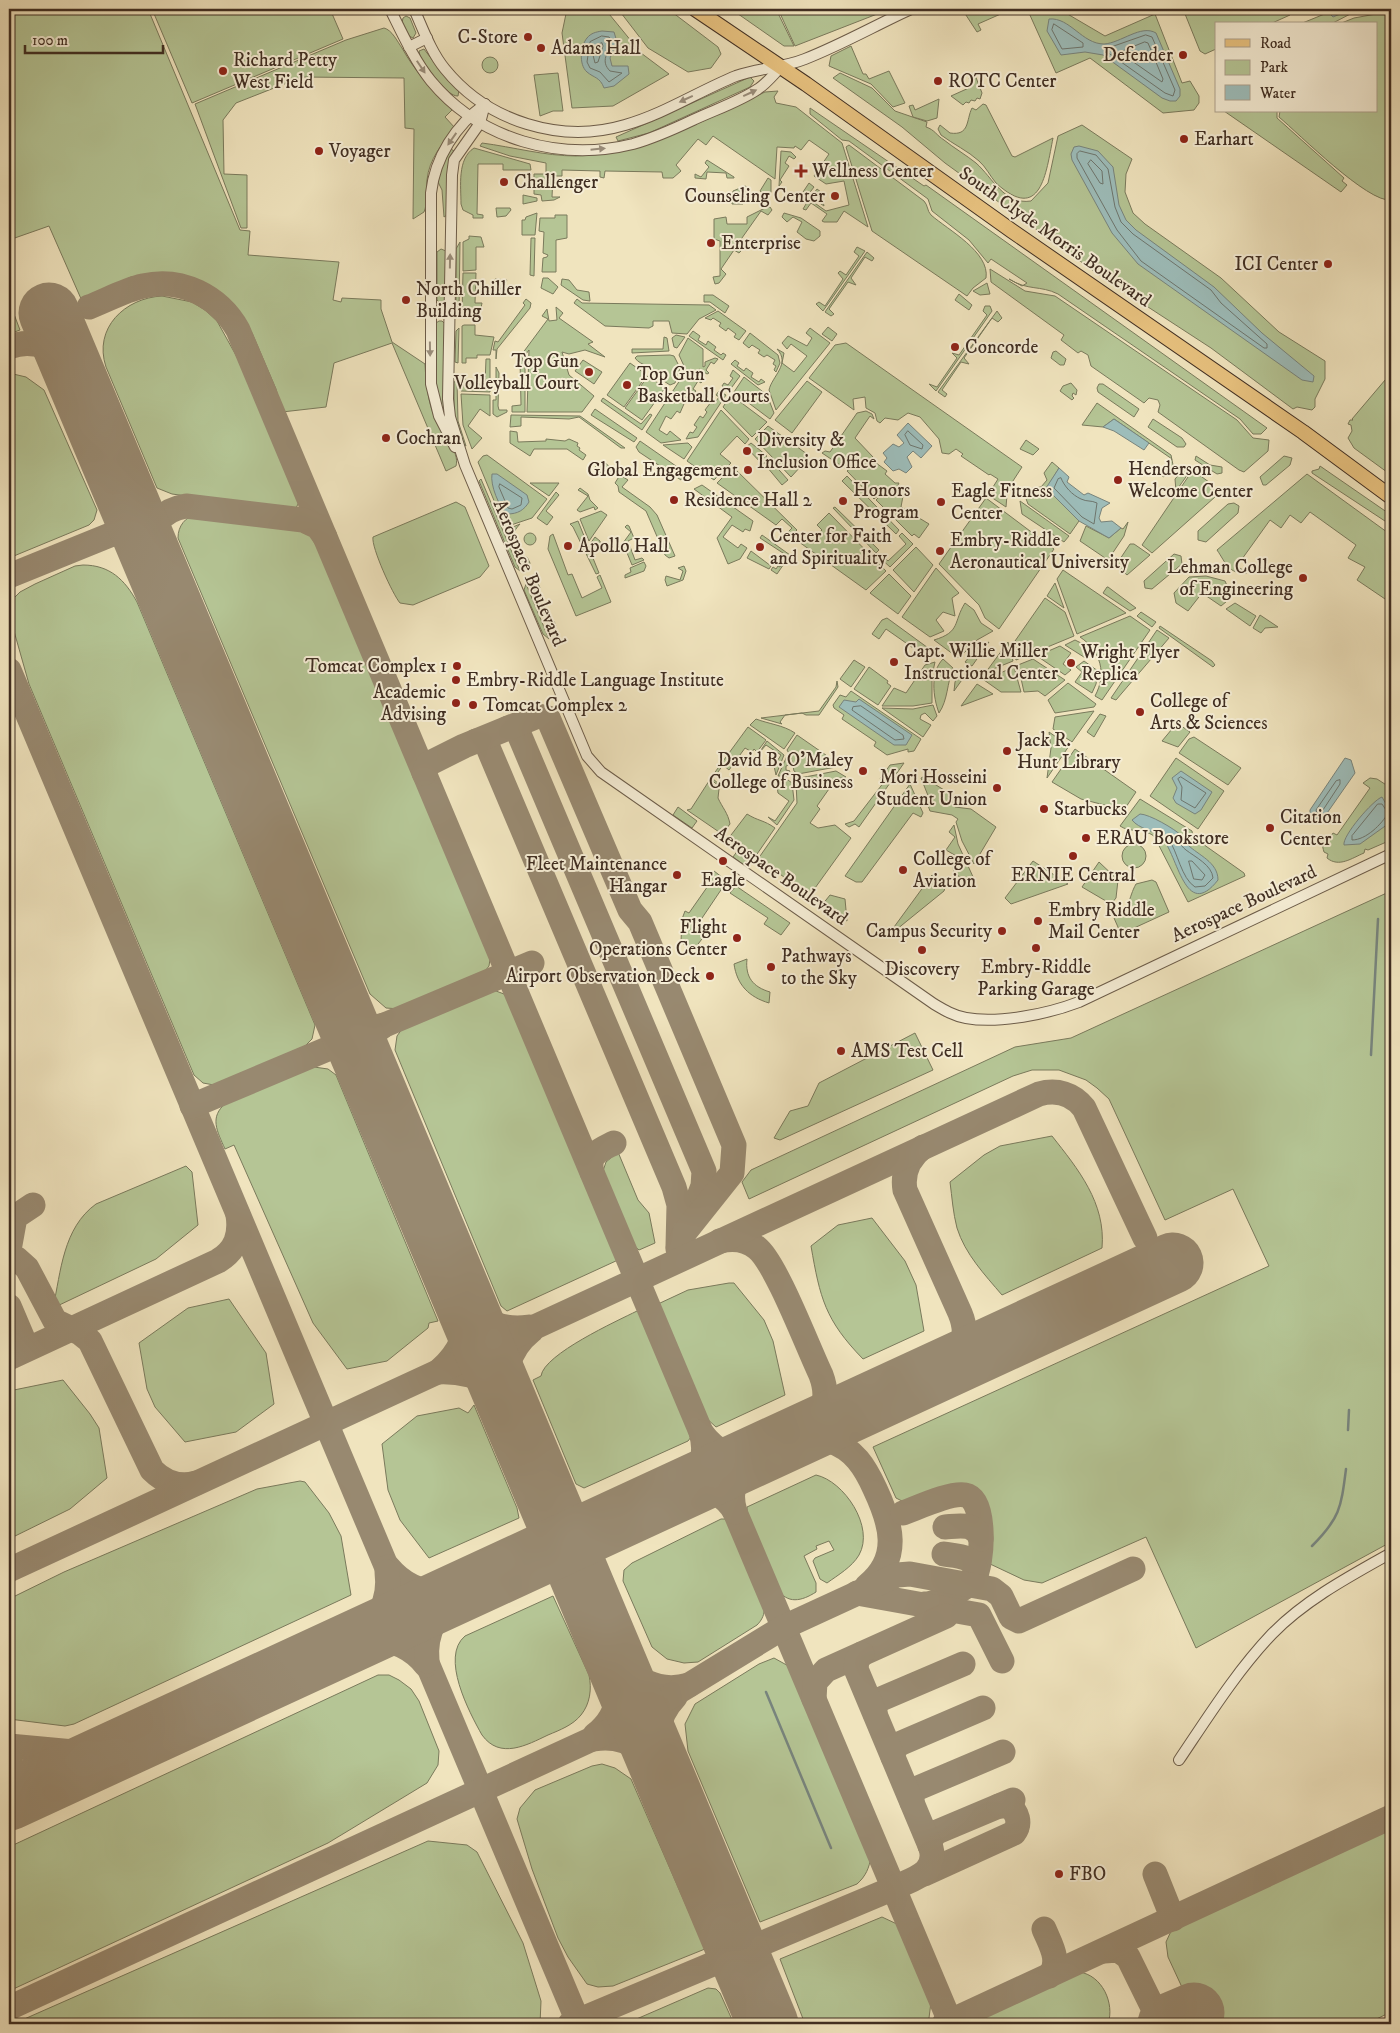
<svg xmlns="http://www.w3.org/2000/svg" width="1400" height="2033" viewBox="0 0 1400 2033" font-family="'IM FELL DW Pica',serif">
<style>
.green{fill:#b5c595;stroke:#7a7a5c}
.water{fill:#9dbdba;stroke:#78847d}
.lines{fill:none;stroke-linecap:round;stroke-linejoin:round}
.shore{stroke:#6e766e;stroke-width:1}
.stream{stroke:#78847d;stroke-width:2.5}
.taxiway{stroke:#988970;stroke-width:25}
.runway{stroke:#988970;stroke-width:61}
.minor-casing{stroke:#6c5c49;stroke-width:12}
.major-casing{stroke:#402e22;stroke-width:16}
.minor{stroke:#f5edd5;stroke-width:10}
.major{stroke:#e8c27f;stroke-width:14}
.oneway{fill:#9a8e7c}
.poi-dot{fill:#8f2418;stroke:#f5edd5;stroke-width:2}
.labels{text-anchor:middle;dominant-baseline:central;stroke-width:4;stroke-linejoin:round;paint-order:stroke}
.poi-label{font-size:19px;fill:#402e22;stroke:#f5edd5;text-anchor:start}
.street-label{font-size:19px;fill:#402e22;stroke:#f5edd5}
</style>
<rect width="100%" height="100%" fill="#f0e4be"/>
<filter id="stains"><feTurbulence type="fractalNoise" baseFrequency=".004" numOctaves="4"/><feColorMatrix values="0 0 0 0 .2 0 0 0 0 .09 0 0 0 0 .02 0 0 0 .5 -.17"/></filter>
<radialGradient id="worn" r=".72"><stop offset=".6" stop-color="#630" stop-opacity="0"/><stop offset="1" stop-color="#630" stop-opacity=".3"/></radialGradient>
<g class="green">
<path d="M9,9H148L240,230L250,231L248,255L339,262L333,300L341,302L342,298L381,300V309L392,342L425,364C426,384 428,403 436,421C442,435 460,451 456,466L446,471L392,343L334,363L326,407L282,412L276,389L252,333L225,297L196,279L165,274L131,277L82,301L49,226L9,240Z"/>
<polygon points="152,9 330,9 343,39 192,103"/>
<polygon points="567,9 605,9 641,53 669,74 613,106 572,108 562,33"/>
<polygon points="618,9 668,9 718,47 721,54 711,68 688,72 648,48"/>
<polygon points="731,9 776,9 794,46 784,46"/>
<polygon points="778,9 890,9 795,46"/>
<polygon points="962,9 1059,9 1105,36 1155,14 1182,83 1190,81 1199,96 1199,103 1194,110 1163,113 1090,58 1056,73 1029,13 1012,9 978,24 981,30 977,32"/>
<polygon points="1183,9 1305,9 1297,12 1292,10 1290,15 1270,24 1216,24 1216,49 1205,54 1200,51"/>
<polygon points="1325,9 1391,9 1391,11 1358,10 1331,24 1300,24 1327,13"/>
<path d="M1376,14L1391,15V200C1368,203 1299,134 1279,117L1280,111H1376V24H1339L1354,18Z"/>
<polygon points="406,16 410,18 416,33 413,38 409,36 402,23 403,18"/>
<path d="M384,28C392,30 397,41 402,48C415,72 433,90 452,110L445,117L455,128C442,144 429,159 427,180C426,191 428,202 424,212L413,219L414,129L405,128L404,78L302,77L236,103L223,120L224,174L247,175V228H241L195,104L346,40Z"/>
<polygon points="851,46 863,74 866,74 869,79 889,71 905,103 893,107 871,84 829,66 831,56"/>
<path d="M424,49L443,74L459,90L458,96C447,97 426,66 420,56L419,51Z"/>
<circle cx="490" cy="65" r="8"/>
<polygon points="558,73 563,111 553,111 540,116 534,75"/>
<path d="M840,73L872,88L895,111L927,122L926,127C935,130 936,135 944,140C954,148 966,155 976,163C993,178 1004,205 1031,201L1048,183L1058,136L1082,125L1132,159L1126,174L1125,192L1133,213L1145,224L1221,278L1279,332L1325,361V379L1315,399V407L1312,410L1297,407L1293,409L1211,348L1102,277L945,163L902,127L833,78Z"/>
<polygon points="975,75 982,93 980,99 977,98 975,101 971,100 969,103 966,102 963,105 951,96 971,87 972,84 969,78"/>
<polygon points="750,77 754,81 750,87 649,133 618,141 616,137"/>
<path d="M778,91L774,97L776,103L796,107L842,143L868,227L844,211L837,222H824L822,221L827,214L811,203L806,210L803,209L809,199L826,211L849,205L844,181L826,184L814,176L829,154L809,140L801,150L795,146L794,148L777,147L775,179L713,136L706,145L698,139L676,165L681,171L673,178H663L662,172L605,171L604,178L600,177V171L562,170V176H553L552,197H560L554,200L542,201L541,195L534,194V174H546V163L510,156L480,146L482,143C513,147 545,156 576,156C644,155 705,119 765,92Z"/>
<polygon points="939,99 937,118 927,121 913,117 909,106 913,105 915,110"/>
<path d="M983,104L986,105L1012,156L1015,157L1053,138C1046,173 1041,224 996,183C990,176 986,167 979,161C968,151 953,144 941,135L938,129L940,125L950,133C970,136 966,120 972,108L976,110Z"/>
<path d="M810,108L924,186L926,185L1267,428L1261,434H1253L1240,419L1058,294C1040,285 1028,291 1009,279L1022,286L1027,283L991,259L988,263L969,240L932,211L928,199L849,141L842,140L810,114Z"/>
<polygon points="1224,111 1277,111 1277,118 1344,178 1342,181 1347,185 1341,192"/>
<path d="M849,145L924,201C928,205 927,211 931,215C948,230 990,252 986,278L973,288L967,296L872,231L846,147Z"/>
<path d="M474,148L530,164L531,170H503V164H478L477,214L483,215V218H473V215L463,210L461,204C461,186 457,159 474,148Z"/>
<polygon points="451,149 454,151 448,166 447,215 444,217 442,190 438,182 442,165"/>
<polygon points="781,151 791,152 796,157 794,159 789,156 785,163 789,166 780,180 782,182 779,186"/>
<polygon points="707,160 734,177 734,178 727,178 726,173 707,172 706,179 695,178 695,174 701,177 709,167 705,163"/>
<polygon points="768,178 771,180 771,192 768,197 760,191"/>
<polygon points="809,183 814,187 804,200 797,195 801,195"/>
<polygon points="745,186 749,188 749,195 743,204 732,204 733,191"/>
<polygon points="817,189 821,192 824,206 811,197"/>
<polygon points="523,195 537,198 537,201 523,204"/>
<polygon points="496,208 510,208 511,210 506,216 497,217"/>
<polygon points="765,208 770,207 772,210 768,215 761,211 737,245 742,250 739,253 734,250 721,269 726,274 719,283 715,284 713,277 720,276 720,241 714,239 714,219 726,217 727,224 747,224 747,217"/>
<polygon points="537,213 535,235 522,235 522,220 525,220 526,217"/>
<polygon points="784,213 801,218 820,231 820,236 814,241 806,239 797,232 802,222 793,217 787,222 782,217"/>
<polygon points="555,215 567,215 567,238 556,240 556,272 542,272 543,258 547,257 548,255 543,253 544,232 539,231 540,218 555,218"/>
<polygon points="469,236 481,237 484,247 476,247 476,270 463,271 463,242 469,239"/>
<polygon points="531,238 535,238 534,276 530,275"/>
<polygon points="460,242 459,311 456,304 456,249"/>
<polygon points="857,247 865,251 823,311 816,304 819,302 825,306 843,279 838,273 840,271 846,275 859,256 854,252"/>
<polygon points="441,249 446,251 445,301 441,304 437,300 437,252"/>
<polygon points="867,252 874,258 872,261 865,257 851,278 856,285 848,282 829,309 834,314 831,316 825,312"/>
<polygon points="990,269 1025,291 1055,296 1237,420 1253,438 1269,440 1268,451 1244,472 1239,470 1158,412 1160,405 1158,400 1149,398 1144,403 1091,366 1088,355 1081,351 1078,353 1061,340 1064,335 991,282"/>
<polygon points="463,273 476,273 475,303 482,303 480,313 462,313"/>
<polygon points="543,278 548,278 558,287 553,294 541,288"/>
<polygon points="495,279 507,280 494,297 494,280"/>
<polygon points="562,279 569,280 577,290 589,292 590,301 583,300 561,285"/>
<polygon points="987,283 990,294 980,295 973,291"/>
<polygon points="959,294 972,305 969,310 955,300"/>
<polygon points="704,295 713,295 729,306 725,313 710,302 704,302"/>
<path d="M162,296L192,302L205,310L217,321L248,377L299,496L300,500L296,508L289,510L172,494L157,488L106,367C93,328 125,298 162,296Z"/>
<polygon points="526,299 531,303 530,308 497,349 496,359 496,350 493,350 495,341 498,342 525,305 523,303"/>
<polygon points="577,299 582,303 709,305 716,310 699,319 687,334 672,333 669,321 653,321 653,326 649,328 605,326 574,303"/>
<polygon points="9,301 20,330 9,334"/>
<polygon points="985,306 990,306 992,311 936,391 929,384 937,387 957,358 952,353 959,355 987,315 983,311"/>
<polygon points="556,307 563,313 559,318 593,342 588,344 605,357 585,350 569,354 562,352 569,375 594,396 582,412 527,412 529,350 522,359 525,367 525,412 512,412 512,406 521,405 520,360 522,354 548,319 542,316 547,309 549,321 557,320"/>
<polygon points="718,311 746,331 739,340 734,337 736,334 728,328 726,331 719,326 721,323 713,318 711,320 705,318"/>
<polygon points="997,311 1002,318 998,322 992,318 964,358 969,364 961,362 942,390 947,394 945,397 938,392"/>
<path d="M439,321H442L445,324V412C430,394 436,347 436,323Z"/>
<polygon points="464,325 475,325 475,335 494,337 490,355 477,355 477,358 466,358 466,363 462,363 462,326"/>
<polygon points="828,327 837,334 832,341 822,334"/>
<polygon points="459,328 458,363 455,362 456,331"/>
<path d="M810,328L830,343L776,410L769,390C772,376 791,364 777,349L784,353L782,363L794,372L807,356L791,344L787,349L782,343L788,336L807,346L812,338L806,333Z"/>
<polygon points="693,331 700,336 698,340 706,345 708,341 716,347 714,350 721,355 723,353 726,355 723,360 689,336"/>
<polygon points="750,333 778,355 780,363 776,372 774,370 776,366 773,364 775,360 767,355 764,357 758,353 760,350 752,345 749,348 743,343"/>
<polygon points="676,335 685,337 677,348 674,347 672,338"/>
<polygon points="664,337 667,338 669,351 632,353 632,349 663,349"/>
<polygon points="688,338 703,349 703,367 705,366 705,362 715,358 718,359 714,364 711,362 706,370 709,373 707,374 699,369 696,374 703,380 701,383 698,381 693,389 696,391 690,398 687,397 680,413 677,411 671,419 666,416 659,430 667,435 670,431 681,440 661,443 646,432 682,377 684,366 679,355"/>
<polygon points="846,343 1022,467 1011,484 1013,486 1007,495 1006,507 988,495 998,479 990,474 989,475 961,456 963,454 956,449 949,454 942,453 939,439 920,417 908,413 898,420 885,418 880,423 877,421 875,413 866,408 865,397 853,399 854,410 809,378 835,345"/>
<polygon points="1056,351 1066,359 1064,365 1060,365 1051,358 1053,352"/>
<path d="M670,355L674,356L680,368L675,383L670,385L659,378C656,365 641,367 635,358L637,356Z"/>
<polygon points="486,359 490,359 490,392 461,391 461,379 466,379 466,384 485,384"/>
<polygon points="583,360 602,372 594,384 575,371"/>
<polygon points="735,360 739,363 737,366 744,371 746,368 753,373 751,377 759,382 761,379 765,382 758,385 731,364"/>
<polygon points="630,363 647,375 624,407 607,395"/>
<polygon points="496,367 499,373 498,406 499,410 507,410 507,412 497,417 493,414 493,400 496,400"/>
<polygon points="733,370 740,376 729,391 722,386 724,383 728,385 733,378 730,376"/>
<polygon points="9,373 26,377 44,390 97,510 94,520 89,525 9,558"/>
<polygon points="1391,373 1391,475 1354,448 1348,438 1352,431 1351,425 1348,424 1350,420 1353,420 1352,419"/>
<polygon points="648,376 665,388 642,420 625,408"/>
<polygon points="744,377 767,395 774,413 770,419 734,392"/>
<polygon points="457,381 458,421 466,446 464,445 454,414 454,382"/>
<polygon points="807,381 822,392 792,433 775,420"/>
<polygon points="1071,383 1077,390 1076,395 1073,393 1072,396 1074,398 1072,400 1060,391 1063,386"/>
<polygon points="1099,384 1103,384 1139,409 1134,417 1098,392 1097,388"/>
<polygon points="719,391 726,395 698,437 686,439 690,432 693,433 697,427 694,425 700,416 703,418 707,412 705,410 711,402 714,404 719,397 716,395"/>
<polygon points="461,394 490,395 490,416 480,409 468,426 482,438 472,449 463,425"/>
<polygon points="731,395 767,422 752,437 723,407"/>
<polygon points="603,398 641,424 650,414 652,415 642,430 601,401"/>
<polygon points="1097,403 1171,455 1173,465 1164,477 1161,475 1172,459 1114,419 1103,427 1082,425"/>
<polygon points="595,409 637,438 634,442 591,415"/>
<polygon points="721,410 749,439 745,444 737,436 720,454 731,463 714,480 687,461"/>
<polygon points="866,411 872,414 874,419 870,416 855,438 873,457 872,460 887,471 885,474 895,483 899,483 896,489 903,496 901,507 929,524 919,538 914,534 912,536 876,500 881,495 880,494 874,499 847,471 852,467 851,465 846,469 822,453 825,451 830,452 857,413"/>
<polygon points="511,415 580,416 625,448 621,448 579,417 569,419 521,417 521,426 510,427"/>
<polygon points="1153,419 1182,438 1186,444 1184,447 1177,447 1148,427"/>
<polygon points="768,426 807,454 801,463 802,465 791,477 755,439"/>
<polygon points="510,431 517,432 518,442 546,441 546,439 565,441 569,439 578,443 577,446 580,448 579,450 586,455 583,460 567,449 534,449 530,456 510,443"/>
<polygon points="1026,440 1039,449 1033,455 1020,449"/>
<polygon points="640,441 686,473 681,480 639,452 636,447"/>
<polygon points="688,443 692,447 684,459 663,445"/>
<polygon points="751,443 766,455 767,460 763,465 746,447"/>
<polygon points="487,455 547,499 532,518 505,527 478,462 483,456"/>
<polygon points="1196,456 1210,465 1222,467 1222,473 1217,474 1195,460"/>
<polygon points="1284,456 1292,458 1290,465 1266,485 1263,485 1260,477"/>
<polygon points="602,460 612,469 606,477 594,468"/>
<polygon points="772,462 788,480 782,485 767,467"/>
<polygon points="1052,462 1059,468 1047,488 1079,521 1070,534 1028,504 1025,496 1028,489 1041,487 1047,480 1044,473"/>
<polygon points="1320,466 1391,515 1391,525 1312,473 1312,471 1319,469"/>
<polygon points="733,467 797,530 791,536 787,533 792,528 782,519 776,525 717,483"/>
<polygon points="1186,467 1189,469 1188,474 1176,491 1175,479"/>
<polygon points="1191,469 1213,485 1215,497 1152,553 1142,545 1190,474"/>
<path d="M1307,474L1391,535V596L1388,601L1357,580L1365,567L1348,558L1356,545L1310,512L1301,523L1290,515L1281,528L1270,520L1237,566L1247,573C1228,574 1226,563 1217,550Z"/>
<polygon points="620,475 628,480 622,487 650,507 657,515 675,556 669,558 665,555 646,511 619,492 618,486 615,483"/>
<polygon points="847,476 899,530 896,534 842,481"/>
<polygon points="481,479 520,571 515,567 479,481"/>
<polygon points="530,483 559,483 549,496"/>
<polygon points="702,485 753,521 750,531 745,529 743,532 732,525 723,537 738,548 741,544 747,548 740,559 728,564 717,538 732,517 694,489"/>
<polygon points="580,488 588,494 590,500 598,508 595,510 594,507 580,512 577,510 588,496 578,490"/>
<polygon points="556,492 559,495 546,511 553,517 547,525 537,518"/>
<polygon points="986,498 1054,549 999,629 985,618 979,605 939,564"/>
<polygon points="1020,501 1069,536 1064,542 1022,514"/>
<path d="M456,502L465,507L489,566L480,577L413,605L400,603C393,595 371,547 373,537Z"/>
<polygon points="1234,503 1239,506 1238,513 1206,542 1198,540 1198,531 1228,504"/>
<polygon points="835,507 879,550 876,553 833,508"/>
<polygon points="601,511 607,515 589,541 580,519"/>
<polygon points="829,513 886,571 866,590 799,542 807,534 812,539 822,530 817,525"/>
<path d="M197,514L302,529L310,532L315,537L491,952L489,966L482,975L400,1009L386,1008L370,994L178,538C178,526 185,517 197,514Z"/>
<polygon points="578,521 599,573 596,574 573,527 570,524"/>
<polygon points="1128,522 1124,536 1108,560 1080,541 1086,526 1109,538 1121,528 1123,529"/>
<path d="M520,524C504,541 519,546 525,558L527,557L530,563L528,569L523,571L506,530Z"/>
<polygon points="627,525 629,526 634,538 628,541 635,560 642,558 644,560 632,565 623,543 631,532 625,527"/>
<circle cx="530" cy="539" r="6"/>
<polygon points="902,533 913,544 890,567 878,556 881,554 888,561 906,544 899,536"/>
<polygon points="553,534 568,575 572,574 582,598 602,588 597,577 600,575 611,602 576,616 548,549 550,536"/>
<polygon points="762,535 790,555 777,574 771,570 773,567 776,569 778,566 780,567 786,555 760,538"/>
<polygon points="595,537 600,541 601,549 594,552 590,544"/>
<polygon points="1130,544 1134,544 1150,555 1127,575 1116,565"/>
<polygon points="916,547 933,565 914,592 893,570"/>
<polygon points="751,551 771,566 769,569 747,558"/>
<polygon points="1174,554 1181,556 1182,564 1152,589 1145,588 1144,581"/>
<polygon points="644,562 646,566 644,571 625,578 625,575 631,572 630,568"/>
<path d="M83,565C110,565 125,580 137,602L315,1025L312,1039L305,1046L214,1085L203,1083L194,1075L29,684L10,617L12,600L20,592L35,584L75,566Z"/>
<polygon points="684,566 686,571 683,580 667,586 665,580 666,576 680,580 683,571 678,568"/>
<polygon points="936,568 959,593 952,598 955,616 943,612 936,620 944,631 930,637 902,617"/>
<polygon points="1063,570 1126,613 1077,634 1057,579"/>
<polygon points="889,574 911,596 898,614 870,593"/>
<polygon points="1206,576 1225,581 1232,597 1221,606 1202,593 1188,611 1176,603 1174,593 1189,577"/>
<polygon points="536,579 540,588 534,591 548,623 554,621 556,626 549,629 528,582"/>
<polygon points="1055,583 1064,608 1047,596"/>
<polygon points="526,584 549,639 543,634 524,590"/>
<polygon points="1107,587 1108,587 1136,608 1130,611 1103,593"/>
<polygon points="1045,598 1065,612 1074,636 1033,653 1015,641"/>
<path d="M965,603L974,610L981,623L993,631L977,640L960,657H957L934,640C961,632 953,622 965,603Z"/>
<polygon points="1235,603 1256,616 1250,626 1226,609"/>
<polygon points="1141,612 1156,622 1152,627 1137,616"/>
<polygon points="1260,615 1278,627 1265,628 1261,633 1253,628"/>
<path d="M1130,616L1150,630L1102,700L1095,696C1107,674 1101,651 1080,637Z"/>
<polygon points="887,618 935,653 934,655 926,657 886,629 879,639 872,634 882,620"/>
<polygon points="1160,626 1212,661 1215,665 1213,667 1159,628"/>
<polygon points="1157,630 1169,638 1116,700 1111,698"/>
<polygon points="1075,640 1083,644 1093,654 1087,659 1065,645"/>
<polygon points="989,642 972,666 965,662 976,649"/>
<polygon points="1008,642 1013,661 986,672"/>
<polygon points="1012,645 1028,655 1016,660"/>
<polygon points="1060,646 1071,653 1063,664 1071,670 1065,675 1037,656"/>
<path d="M943,659L953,668C947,683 948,700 939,713C933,697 930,672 943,659Z"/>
<polygon points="1033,659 1065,680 1045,696 1038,691 1024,692 1018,665"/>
<polygon points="854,660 865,667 851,687 840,679"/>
<polygon points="1084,661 1098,671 1096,684 1092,693 1075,682 1082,672 1076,667"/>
<polygon points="935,662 933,671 930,670 928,678 932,679 932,703 913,706 882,706 894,688 906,693 925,665"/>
<polygon points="869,667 888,681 887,683 891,686 878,705 854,689"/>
<polygon points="1014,667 1021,692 1001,692 984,680"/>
<polygon points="960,671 964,677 954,691 955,682"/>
<polygon points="837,681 838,687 819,715 806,715 802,713 785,715 780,722 782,724 761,718 819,711 836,687"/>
<polygon points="1068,683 1096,704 1094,707 1055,713 1048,700"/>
<polygon points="977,684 993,694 961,706"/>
<polygon points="851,691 921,739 914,751 908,752 908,749 887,755 874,746 876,742 842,719 844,715 834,708 833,705 840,695 846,697"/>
<polygon points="933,705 937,716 933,721 925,713 921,715 920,719 931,725 923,737 882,708 913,709"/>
<polygon points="1094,711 1072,742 1053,729 1055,717"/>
<polygon points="1100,714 1106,716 1094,737 1087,732"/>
<path d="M756,719C769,724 783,725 795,733L784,749L750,725Z"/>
<polygon points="1177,723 1190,732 1178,747 1162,741"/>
<polygon points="748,727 766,740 757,752 754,749 752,752 745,748 729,770 723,765 713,779 719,784 719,786 710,779"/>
<polygon points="1049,732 1069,746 1047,778 1051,748"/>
<polygon points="797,735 833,760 843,758 836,767 798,774 794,771 791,757 787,750"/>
<polygon points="1194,737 1241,768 1228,785 1179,753 1189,739"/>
<polygon points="767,741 784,755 776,775 774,766 781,755 766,745 759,753"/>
<polygon points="1075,749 1136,792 1124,810 1081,799 1052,782"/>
<polygon points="787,756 789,765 786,766 786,770 790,771 787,776 778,776"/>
<polygon points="1176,758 1224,791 1198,829 1150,796"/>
<polygon points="904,763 859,827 855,824 849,827 845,824 854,821 884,782 880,779 890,765"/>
<polygon points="836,771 846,777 836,779 817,806 820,809 810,823 818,828 835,825 851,838 810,895 758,859 797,803 796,783 800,778"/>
<polygon points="923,777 949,793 955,807 971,809 996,827 974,864 962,841 956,822 958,819 952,815 930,811 926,800 929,798 921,778"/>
<path d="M1370,778L1377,779L1391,788V840L1368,850L1365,849L1364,853C1352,858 1339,868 1327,858L1328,854L1324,852C1322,845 1321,840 1326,835L1330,837L1333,833L1337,835L1370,788L1363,783Z"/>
<polygon points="788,780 792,783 794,800 777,825 768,817 775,821 789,801 778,793 777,786"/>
<path d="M709,781L719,789L718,798C722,807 728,813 730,824L722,834L687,810L691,809Z"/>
<polygon points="910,784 923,813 921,817 913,813 862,882 856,882 845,876"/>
<path d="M1140,799L1192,831L1193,837L1244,873L1245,876L1188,902L1154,836C1143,828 1130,833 1120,826Z"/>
<polygon points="678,807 697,821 692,828 673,815"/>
<path d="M747,814C758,821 764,820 775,828L755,857L728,839Z"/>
<path d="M954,825L958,844L974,879C966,879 953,878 953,867C953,862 956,862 958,857L946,850L955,837L949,832Z"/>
<circle cx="1134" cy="856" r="12"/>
<polygon points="738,850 753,860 748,868 733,857"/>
<polygon points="1033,861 1068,884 1011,904 1005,898"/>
<polygon points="1099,862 1118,880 1116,898 1111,904 1082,887"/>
<polygon points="714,871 727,881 698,924 708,931 692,952 681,942 682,919 685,911 689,913 710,883 707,881"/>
<polygon points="932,875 946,884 944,891 886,938"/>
<path d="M1152,880L1156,882L1169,912L1121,934L1114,918C1131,909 1128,898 1136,884Z"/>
<polygon points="736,886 790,923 781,935 764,924 768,918 730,893"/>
<path d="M1391,891V1499L1386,1502L1391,1510V1542L1196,1648L1146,1537L1042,1583L1024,1580L988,1563C989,1537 996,1487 959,1485L906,1503L896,1498L873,1447L1269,1266L1233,1189L1165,1220L1109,1099L1097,1088L1086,1080L1059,1070H1032L1013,1076L749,1199L742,1182L751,1170L1015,1047L1071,1038Z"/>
<polygon points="830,895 845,899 847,921 822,905"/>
<path d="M747,959C745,977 753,987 770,992L769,1003C749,997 737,985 734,964Z"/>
<polygon points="496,991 504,994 512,1003 616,1248 618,1260 507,1311 501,1306 395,1050 397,1036 405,1025 485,992"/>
<polygon points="915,1033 933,1070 780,1140 774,1138 790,1111 808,1106 819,1083"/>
<path d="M314,1067L328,1069L336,1075L438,1321L429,1323L428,1328L387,1361L347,1369L313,1323L234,1145L225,1149C217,1131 209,1117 226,1103Z"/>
<path d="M1052,1136C1078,1169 1106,1203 1102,1248L1002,1295C985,1275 965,1254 957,1228C953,1213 952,1197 950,1182L984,1155L1000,1146Z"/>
<polygon points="618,1152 638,1200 649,1213 655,1243 639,1250 630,1242 605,1180 603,1171 606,1162"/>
<path d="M186,1166L192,1172L198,1225L156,1259L53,1308C61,1271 63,1228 96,1204Z"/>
<path d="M872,1218L905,1261L916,1285L924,1331L863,1359C825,1320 820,1298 811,1246L838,1225Z"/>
<polygon points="729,1283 734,1283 764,1320 773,1341 785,1395 716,1427 705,1417 658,1304 688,1290"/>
<polygon points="229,1299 266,1353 274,1404 236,1432 185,1442 155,1407 147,1389 139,1343 188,1308"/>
<path d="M637,1311L641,1312L644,1315L691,1428V1437L688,1441L584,1488L576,1484L533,1380L541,1376C544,1354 617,1321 637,1311Z"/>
<polygon points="63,1380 90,1414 99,1428 107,1478 70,1509 9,1539 9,1391"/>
<polygon points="474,1405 517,1508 519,1518 429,1558 400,1520 388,1490 382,1444 417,1416 459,1408 468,1413"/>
<path d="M816,1475C844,1481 875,1527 859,1555C852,1567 838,1575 827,1583L820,1579L813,1561L815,1558L834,1550L829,1541L816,1546L817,1549L804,1556L816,1583V1592C802,1601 787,1605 777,1588L747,1518V1507Z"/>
<polygon points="300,1481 305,1482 329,1513 341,1536 351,1595 74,1724 65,1726 9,1719 9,1599 64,1572 257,1489"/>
<path d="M721,1519H726L732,1526C742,1546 763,1587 764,1607C765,1614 762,1620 757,1625L698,1662L684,1663L667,1659L652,1647L623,1581L624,1570L632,1563Z"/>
<path d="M553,1596L589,1675C592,1689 590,1704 581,1715C573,1725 560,1730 548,1735C527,1745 500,1760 482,1735C469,1712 440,1657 465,1636Z"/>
<path d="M774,1658L792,1668L800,1684L871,1857C869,1868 866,1876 857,1884L760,1922L688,1751L685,1724L695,1704L759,1664Z"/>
<polygon points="378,1675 389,1675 399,1680 411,1689 419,1701 439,1751 438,1765 427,1783 328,1843 9,1991 9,1847"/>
<polygon points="602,1764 615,1768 631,1779 705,1949 613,1986 598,1987 587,1984 568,1957 558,1938 532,1869 517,1819 520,1808 535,1790 592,1766"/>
<polygon points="1391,1829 1391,2012 1366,2024 1199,2024 1168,1957 1166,1942 1172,1929"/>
<polygon points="428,1841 467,1845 477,1852 523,1943 541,2001 540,2024 13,2024"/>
<polygon points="882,1917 899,1925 903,1934 931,2002 929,2018 923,2024 805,2024 780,1959"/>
<path d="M1079,1972C1102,1975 1115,2003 1108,2024H970L975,2019Z"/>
<polygon points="708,1988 716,1989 720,1993 734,2024 625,2024"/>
</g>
<g class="water">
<polygon points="1333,9 1352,9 1333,17 1330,14"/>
<path d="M1049,19C1070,17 1082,44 1104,44C1121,43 1141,24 1156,33L1180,89V96L1176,101H1170L1162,98L1103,55L1085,52L1061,55L1047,31Z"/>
<path d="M602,31L614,32L617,42L610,58L612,66H628L629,74L614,86L604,88C600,77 594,78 587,72C578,64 581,45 587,38C591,33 596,32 602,31Z"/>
<polygon points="1079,146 1098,151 1113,167 1119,205 1126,220 1136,230 1214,287 1262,333 1314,376 1313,382 1302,380 1138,264 1112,233 1072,160 1071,154 1074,147"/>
<polygon points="1114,419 1149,443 1144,450 1114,431 1103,427"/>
<polygon points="908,423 932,446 921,458 913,451 907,457 912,467 906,473 899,469 893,471 884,462 887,458 883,453 893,444 899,447 904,443 897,435"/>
<polygon points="1059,468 1069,477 1067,482 1084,495 1088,493 1110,503 1102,508 1099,518 1101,522 1112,521 1121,528 1109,538 1079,521 1046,488"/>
<path d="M492,474H497L527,495L529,502C524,510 518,514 507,514C499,507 490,485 492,474Z"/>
<polygon points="859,699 912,735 906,745 894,745 839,707 844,700 856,702"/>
<polygon points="1345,758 1351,760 1355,773 1325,816 1318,819 1310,814 1310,810"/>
<polygon points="1181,771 1212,792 1201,810 1195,814 1176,803 1173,798 1177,788 1172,778"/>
<path d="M1382,797L1390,811L1388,824L1360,844L1344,845C1342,836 1373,800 1382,797Z"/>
<path d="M1140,814C1149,814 1175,829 1182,836C1184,838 1185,843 1188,845C1198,855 1218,862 1218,880C1185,922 1178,855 1162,838C1153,830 1139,829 1132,820Z"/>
</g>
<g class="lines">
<g class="shore">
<polygon points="1054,24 1083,43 1083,47 1062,49 1052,30"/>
<polygon points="1146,35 1152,37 1175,90 1173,96 1165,93 1107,52 1109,48"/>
<path d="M602,36L609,37L612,41C608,53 600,61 610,71L622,73L609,82L600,72L590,68L587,62L590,42Z"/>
<polygon points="1145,42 1148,43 1163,79 1162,82 1122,54 1123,51"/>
<polygon points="602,43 603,46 598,62 595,63 593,55 595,46"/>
<polygon points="1080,151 1096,155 1108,169 1115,207 1121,222 1133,234 1211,290 1221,303 1267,344 1267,348 1264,348 1141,261 1117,230 1077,158 1077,154"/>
<polygon points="1091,160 1102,171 1103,184 1100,183 1088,164"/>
<polygon points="908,431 923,445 922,449 910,445 905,435"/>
<path d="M1061,478C1064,486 1072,495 1081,499C1087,502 1091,500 1097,503L1094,524L1082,517L1054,488L1058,479Z"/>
<polygon points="500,484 522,498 521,505 512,509 508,508 499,487"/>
<polygon points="861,706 903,735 904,739 895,740 852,710 853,707"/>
<polygon points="1181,777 1206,793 1195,808 1181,800 1182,787 1178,779"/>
<polygon points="1340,780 1340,784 1321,813 1317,813 1316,810 1336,781"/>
<path d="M1378,804H1382L1388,813C1382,824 1366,840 1352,840V836Z"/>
<path d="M1169,835C1179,837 1179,845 1186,850C1195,857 1212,865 1213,878L1205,886L1195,887C1181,878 1178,852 1168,838Z"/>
<polygon points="1189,861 1192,861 1205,875 1202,880 1194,879"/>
</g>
<g class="stream">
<polyline points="1371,1055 1378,919"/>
<polyline points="1348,1430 1349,1410"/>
<path d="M1312,1546C1340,1518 1341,1508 1346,1469"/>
<polyline points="766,1692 831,1848"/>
</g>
<g class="taxiway">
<path d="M89,307C107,300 125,290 143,286C181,277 219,296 238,330L701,1432C708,1455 701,1474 683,1489"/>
<path d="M9,347C31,338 59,347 71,368"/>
<path d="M151,558C150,531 156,511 186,506L303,520L318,527L325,537"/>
<path d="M9,576L115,533C132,532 145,542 151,558"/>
<polyline points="9,670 579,2024"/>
<polyline points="508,728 515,729 519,734 704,1171 703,1186 693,1212"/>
<polyline points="476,741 483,741 487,745 674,1187 679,1205 678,1246"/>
<polyline points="424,773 428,764 464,746 538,716 548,718 630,910 640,922 734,1145 732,1173 685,1232 678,1249"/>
<path d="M335,996C347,1015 359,1034 384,1025"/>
<path d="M370,1079C366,1058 362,1039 383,1026"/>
<polyline points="192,1106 532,963"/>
<path d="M923,1147C909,1158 902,1173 905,1190L960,1313C974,1347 952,1358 928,1376"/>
<path d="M592,1172C587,1154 600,1150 614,1143"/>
<path d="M720,1241C733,1238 746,1239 757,1248C776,1263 808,1348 821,1375C830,1399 823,1413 807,1432"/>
<polyline points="9,1250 15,1217 33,1205"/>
<path d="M9,1256L17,1259L27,1268L55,1321L80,1333L90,1341L152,1470C164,1482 179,1488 196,1483"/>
<polyline points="9,1306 23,1339 20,1348 12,1356"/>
<path d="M465,1306C485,1322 503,1331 529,1327"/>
<path d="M9,1358L218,1261C236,1250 241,1235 238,1215"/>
<path d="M440,1370C458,1355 472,1329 465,1306"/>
<path d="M438,1372C457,1371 484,1376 498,1389C503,1393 505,1401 508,1406"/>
<path d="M508,1406C503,1377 506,1351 531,1331"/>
<path d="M701,1432C717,1454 734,1460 761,1453"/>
<path d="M781,1444C797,1440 813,1436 830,1441C854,1449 865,1467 875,1489C891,1523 902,1558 867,1586"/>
<path d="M761,1453C739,1467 727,1486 735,1512L951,2024"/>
<path d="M683,1489C705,1486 724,1492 735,1512"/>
<path d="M903,1513C917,1508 951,1492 965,1495C987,1499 983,1564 974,1579C969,1588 934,1605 924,1604"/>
<path d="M945,1527C959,1526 975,1522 981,1539"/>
<path d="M944,1554C956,1556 974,1555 976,1572C976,1576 975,1579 976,1584"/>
<path d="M388,1567C407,1590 433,1597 462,1591"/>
<path d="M9,1570L1039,1094C1057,1089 1073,1094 1084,1108L1145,1238"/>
<polyline points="857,1593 979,1615 1002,1661"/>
<path d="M355,1641C377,1623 391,1602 387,1572"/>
<path d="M355,1641C382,1636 408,1643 426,1665"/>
<path d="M614,1654C632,1679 658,1694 689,1685"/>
<path d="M427,1661C424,1631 438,1610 460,1592"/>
<polyline points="814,1699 815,1682 826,1670 946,1616"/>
<polyline points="875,1713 875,1705 881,1699 963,1664"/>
<path d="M595,1735C625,1712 621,1680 610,1648"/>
<path d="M594,1739C631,1733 654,1756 669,1788"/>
<polyline points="9,1746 106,1755"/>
<polyline points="893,1757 894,1750 899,1744 983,1708"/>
<polyline points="9,1759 14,1775 9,1792"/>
<path d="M664,1771C655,1743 654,1719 675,1697"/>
<polyline points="912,1802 912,1794 918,1788 1003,1752"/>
<polyline points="930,1846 931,1838 937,1832 1013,1800"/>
<path d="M924,1874L1014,1833C1021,1824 1018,1811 1008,1806H999"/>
<polyline points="1155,1874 1173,1919"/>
<path d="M1044,1929C1050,1944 1062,1962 1049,1976"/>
<polyline points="1104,1951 1118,1950 1128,1957 1161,2024"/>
<polyline points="9,2008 627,1723 784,1627 897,1575 910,1574 992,1589 1001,1596 1011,1617 1019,1621 1133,1569"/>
<path d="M570,2024L894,1888C912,1879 938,1874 931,1848L856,1669L857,1660L862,1654"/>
<polyline points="944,2024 1391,1817"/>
</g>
<g class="runway">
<polyline points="49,313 768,2024"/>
<polyline points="9,1800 1173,1263"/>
<polyline points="1168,2024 1194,2013"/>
</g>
<defs>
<g id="minor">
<path d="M390,9C402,33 414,60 431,81C480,140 560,162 633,144C654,138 674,129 693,120C714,110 739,102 758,89C766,84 773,75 780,68"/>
<path d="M414,9C423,29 431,52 445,69C488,122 561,144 625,125C664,114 699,91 736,76C758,68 783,68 805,59C841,45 876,25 911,9"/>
<polyline points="409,47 427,38"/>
<path d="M485,104L480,123L454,160L452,175L448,399L450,417L465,465L587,756L601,772L934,1004C944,1010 954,1016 966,1018C998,1024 1048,1014 1079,1002L1391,854"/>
<path d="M455,447L439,416L431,384V193C435,157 456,125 485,104"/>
<path d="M1179,1760C1208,1717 1236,1672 1272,1634C1305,1600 1350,1576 1391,1553"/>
</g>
<polyline id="major" points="695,9 806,84 1012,231 1303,432 1391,497"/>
</defs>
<use href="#minor" class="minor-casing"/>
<use href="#major" class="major-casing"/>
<use href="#minor" class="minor"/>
<use href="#major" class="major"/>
</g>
<defs><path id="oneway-solid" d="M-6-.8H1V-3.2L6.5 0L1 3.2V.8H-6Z" transform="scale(1.25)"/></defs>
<g class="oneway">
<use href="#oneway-solid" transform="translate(421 67) rotate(56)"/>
<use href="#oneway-solid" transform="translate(750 93) rotate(-25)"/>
<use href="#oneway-solid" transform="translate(686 99) rotate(155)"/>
<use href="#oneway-solid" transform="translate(452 139) rotate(125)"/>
<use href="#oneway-solid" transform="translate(598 149) rotate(-6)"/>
<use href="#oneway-solid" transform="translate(450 261) rotate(-89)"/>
<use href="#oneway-solid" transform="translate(430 349) rotate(89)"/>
</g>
<g class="poi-dot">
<circle cx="528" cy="37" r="5"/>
<circle cx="541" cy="48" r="5"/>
<circle cx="1183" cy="55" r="5"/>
<circle cx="223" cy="71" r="5"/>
<circle cx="938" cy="81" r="5"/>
<circle cx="1184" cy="139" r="5"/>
<circle cx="319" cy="151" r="5"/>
<path d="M798.5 163.5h5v5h5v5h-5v5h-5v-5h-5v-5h5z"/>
<circle cx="504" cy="182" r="5"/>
<circle cx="835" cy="196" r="5"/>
<circle cx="711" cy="243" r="5"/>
<circle cx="1328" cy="264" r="5"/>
<circle cx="406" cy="300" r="5"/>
<circle cx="955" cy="347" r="5"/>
<circle cx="589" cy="372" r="5"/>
<circle cx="627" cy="385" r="5"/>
<circle cx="386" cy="438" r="5"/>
<circle cx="747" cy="451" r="5"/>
<circle cx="748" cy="470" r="5"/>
<circle cx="1118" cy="480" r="5"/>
<circle cx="674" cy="500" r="5"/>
<circle cx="843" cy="501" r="5"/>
<circle cx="941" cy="502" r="5"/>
<circle cx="568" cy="546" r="5"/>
<circle cx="760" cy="547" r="5"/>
<circle cx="940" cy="551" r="5"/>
<circle cx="1303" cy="578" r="5"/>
<circle cx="894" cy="662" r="5"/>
<circle cx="1071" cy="663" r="5"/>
<circle cx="457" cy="666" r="5"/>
<circle cx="456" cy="680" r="5"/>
<circle cx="456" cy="703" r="5"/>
<circle cx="473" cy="705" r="5"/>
<circle cx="1140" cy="712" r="5"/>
<circle cx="1007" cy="751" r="5"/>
<circle cx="863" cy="771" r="5"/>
<circle cx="997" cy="788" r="5"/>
<circle cx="1044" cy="809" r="5"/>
<circle cx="1270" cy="828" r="5"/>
<circle cx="1086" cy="838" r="5"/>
<circle cx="1073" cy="856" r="5"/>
<circle cx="723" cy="861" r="5"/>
<circle cx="903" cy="870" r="5"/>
<circle cx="677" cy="875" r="5"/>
<circle cx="1038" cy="921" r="5"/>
<circle cx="1002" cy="931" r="5"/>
<circle cx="737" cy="938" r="5"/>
<circle cx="1036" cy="948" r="5"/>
<circle cx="922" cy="950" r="5"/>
<circle cx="771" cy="967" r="5"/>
<circle cx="710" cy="976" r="5"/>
<circle cx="841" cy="1051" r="5"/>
<circle cx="1059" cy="1874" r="5"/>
</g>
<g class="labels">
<g class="poi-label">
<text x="518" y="37" text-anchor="end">C-Store</text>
<text x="551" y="48">Adams Hall</text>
<text x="1173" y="55" text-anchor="end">Defender</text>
<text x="233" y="60">Richard Petty<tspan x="233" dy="22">West Field</tspan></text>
<text x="948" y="81">ROTC Center</text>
<text x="1194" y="139">Earhart</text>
<text x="329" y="151">Voyager</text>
<text x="812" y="171">Wellness Center</text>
<text x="514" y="182">Challenger</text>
<text x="825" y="196" text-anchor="end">Counseling Center</text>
<text x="721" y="243">Enterprise</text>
<text x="1318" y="264" text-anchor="end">ICI Center</text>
<text x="416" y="289">North Chiller<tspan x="416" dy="22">Building</tspan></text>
<text x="965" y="347">Concorde</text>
<text x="579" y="361" text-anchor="end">Top Gun<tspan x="579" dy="22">Volleyball Court</tspan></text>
<text x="637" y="374">Top Gun<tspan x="637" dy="22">Basketball Courts</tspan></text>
<text x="396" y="438">Cochran</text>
<text x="757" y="440">Diversity &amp;<tspan x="757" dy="22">Inclusion Office</tspan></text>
<text x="1128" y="469">Henderson<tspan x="1128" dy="22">Welcome Center</tspan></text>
<text x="738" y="470" text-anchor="end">Global Engagement</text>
<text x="853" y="490">Honors<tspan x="853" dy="22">Program</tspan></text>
<text x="951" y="491">Eagle Fitness<tspan x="951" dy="22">Center</tspan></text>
<text x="684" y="500">Residence Hall 2</text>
<text x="770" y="536">Center for Faith<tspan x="770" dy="22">and Spirituality</tspan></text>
<text x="950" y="540">Embry-Riddle<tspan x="950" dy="22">Aeronautical University</tspan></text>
<text x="578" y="546">Apollo Hall</text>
<text x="1293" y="567" text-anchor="end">Lehman College<tspan x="1293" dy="22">of Engineering</tspan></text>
<text x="904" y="651">Capt. Willie Miller<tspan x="904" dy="22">Instructional Center</tspan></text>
<text x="1081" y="652">Wright Flyer<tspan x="1081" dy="22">Replica</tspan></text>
<text x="447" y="666" text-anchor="end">Tomcat Complex 1</text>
<text x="466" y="680">Embry-Riddle Language Institute</text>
<text x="446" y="692" text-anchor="end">Academic<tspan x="446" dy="22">Advising</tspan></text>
<text x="1150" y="701">College of<tspan x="1150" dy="22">Arts &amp; Sciences</tspan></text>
<text x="483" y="705">Tomcat Complex 2</text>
<text x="1017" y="740">Jack R.<tspan x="1017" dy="22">Hunt Library</tspan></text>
<text x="853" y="760" text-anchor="end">David B. O'Maley<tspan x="853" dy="22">College of Business</tspan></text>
<text x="987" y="777" text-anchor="end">Mori Hosseini<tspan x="987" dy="22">Student Union</tspan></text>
<text x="1054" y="809">Starbucks</text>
<text x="1280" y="817">Citation<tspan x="1280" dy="22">Center</tspan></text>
<text x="1096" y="838">ERAU Bookstore</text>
<text x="913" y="859">College of<tspan x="913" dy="22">Aviation</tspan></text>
<text x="667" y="864" text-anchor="end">Fleet Maintenance<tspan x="667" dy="22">Hangar</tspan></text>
<text x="1073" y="875" text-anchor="middle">ERNIE Central</text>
<text x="723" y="880" text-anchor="middle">Eagle</text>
<text x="1048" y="910">Embry Riddle<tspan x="1048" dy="22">Mail Center</tspan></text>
<text x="727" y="927" text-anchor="end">Flight<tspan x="727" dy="22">Operations Center</tspan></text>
<text x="992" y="931" text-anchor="end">Campus Security</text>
<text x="781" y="956">Pathways<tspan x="781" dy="22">to the Sky</tspan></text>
<text x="1036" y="967" text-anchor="middle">Embry-Riddle<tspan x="1036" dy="22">Parking Garage</tspan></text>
<text x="922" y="969" text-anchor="middle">Discovery</text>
<text x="700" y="976" text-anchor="end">Airport Observation Deck</text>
<text x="851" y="1051">AMS Test Cell</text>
<text x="1069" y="1874">FBO</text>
</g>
<g class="street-label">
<text transform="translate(1055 237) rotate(35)">South Clyde Morris Boulevard</text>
<text transform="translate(529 573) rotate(67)">Aerospace Boulevard</text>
<text transform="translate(781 876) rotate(35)">Aerospace Boulevard</text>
<text transform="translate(1244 904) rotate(-25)">Aerospace Boulevard</text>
</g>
</g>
<rect width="1400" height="2033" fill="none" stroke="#f0e4be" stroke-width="30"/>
<rect x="10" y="10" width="1380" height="2013" fill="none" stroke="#402e22" stroke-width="2.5"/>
<rect x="15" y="15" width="1370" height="2003" fill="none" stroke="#402e22"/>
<rect x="1215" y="22" width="162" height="90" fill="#f5edd5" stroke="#ada18d"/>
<rect x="1225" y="39" width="25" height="8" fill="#e8c27f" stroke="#ada18d"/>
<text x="1260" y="48" font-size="15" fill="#402e22">Road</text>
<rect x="1225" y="60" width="25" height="15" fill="#b5c595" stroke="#ada18d"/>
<text x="1260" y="72" font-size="15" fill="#402e22">Park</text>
<rect x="1225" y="85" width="25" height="15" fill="#9dbdba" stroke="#ada18d"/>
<text x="1260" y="98" font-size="15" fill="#402e22">Water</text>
<path d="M25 45v8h138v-8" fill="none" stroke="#402e22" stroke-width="2.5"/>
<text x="32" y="45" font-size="15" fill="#402e22" stroke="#f5edd5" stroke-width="4" paint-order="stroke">100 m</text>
<rect width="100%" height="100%" filter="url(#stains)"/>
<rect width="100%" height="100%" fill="url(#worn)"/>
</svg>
